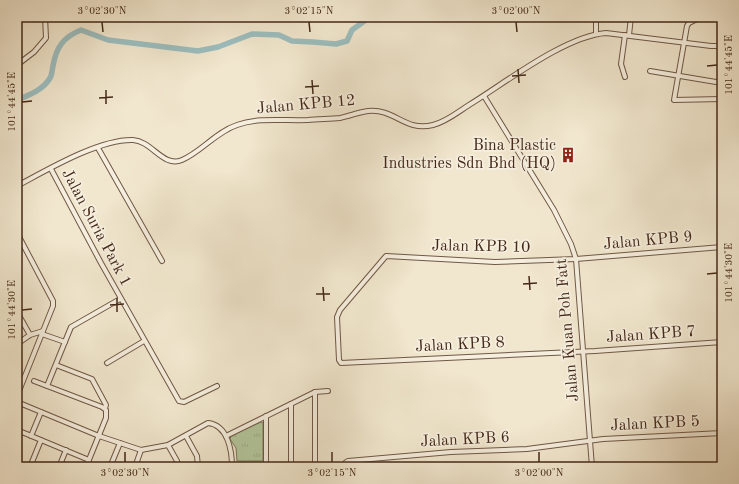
<svg xmlns="http://www.w3.org/2000/svg" width="739" height="484" viewBox="0 0 739 484" font-family="'Old Standard TT',serif">
<style>
.grass{fill:url(#grass-tufts);stroke:#7c785a}
.lines{fill:none;stroke-linecap:round;stroke-linejoin:round}
.river{stroke:#9cbebf;stroke-width:5.5}
.minor-casing{stroke:#6f5846;stroke-width:6}
.minor{stroke:#f6efdf;stroke-width:4}
.ticks{fill:none;stroke:#442918;stroke-width:1.5}
.labels{text-anchor:middle;dominant-baseline:central;stroke-width:3.5;stroke-linejoin:round;paint-order:stroke}
.street-label{font-size:16px;fill:#442918;stroke:#f6efdf}
.poi-label{font-size:16px;fill:#442918;stroke:#f6efdf;text-anchor:end}
.neatline{fill:none;stroke:#442918;stroke-width:1.5}
.ticks-label{font-size:10px;text-anchor:middle;fill:#442918}
</style>
<defs>
<pattern id="grass-tufts" width="24" height="20" patternUnits="userSpaceOnUse"><rect width="24" height="20" fill="#b4c79d"/><path d="M3 7l-1-3M5 7V3M7 7l1-3M15 17l-1-3M17 17v-4M19 17l1-3" fill="none" stroke="#9cab86"/></pattern>
</defs>
<rect width="100%" height="100%" fill="#f1e7ce"/>
<filter id="stains"><feTurbulence type="fractalNoise" baseFrequency=".005" numOctaves="4"/><feColorMatrix values="0 0 0 0 .2 0 0 0 0 .09 0 0 0 0 .02 0 0 0 .5 -.17"/></filter>
<radialGradient id="worn" r=".72"><stop offset=".6" stop-color="#630" stop-opacity="0"/><stop offset="1" stop-color="#630" stop-opacity=".3"/></radialGradient>
<polygon class="grass" points="261,422 263,423 263,461 237,461 236,448 230,439 231,436"/>
<g class="lines">
<path class="river" d="M17,100C29,95 43,90 50,78C52,75 52,70 53,66C56,48 63,37 81,30L108,40L198,51L218,47L252,34L279,35L292,41L313,42L336,44L347,41L352,30L370,17"/>
<defs>
<g id="minor">
<polyline points="596,17 596,34"/>
<polyline points="701,17 689,23 687,26 674,100 722,99"/>
<polyline points="629,35 631,17"/>
<polyline points="17,65 34,52 46,38 45,17"/>
<polyline points="650,71 722,83"/>
<polyline points="625,77 621,64 625,35"/>
<polyline points="484,96 554,210 571,244 576,259 592,467"/>
<polyline points="98,148 162,261"/>
<polyline points="51,169 101,263 179,401 184,402 217,386"/>
<path d="M17,186C47,170 99,139 133,140C152,141 163,168 182,160C201,152 216,132 237,125C259,117 284,121 308,120C318,119 329,119 340,118C350,116 359,112 368,111C395,108 404,132 433,125C446,122 458,112 469,105C505,83 565,36 606,33L711,46H722"/>
<polyline points="17,233 53,301 53,306 17,396"/>
<polyline points="722,247 576,259 495,262 386,256 340,310 337,317 339,360 341,363 595,351 722,342"/>
<polyline points="17,312 30,335"/>
<polyline points="17,327 23,323"/>
<polyline points="42,334 65,342"/>
<polyline points="17,344 30,335 43,331"/>
<polyline points="107,363 144,341"/>
<polyline points="56,365 92,379 106,405 105,408"/>
<polyline points="34,381 102,407 106,410 106,418 86,467"/>
<polyline points="47,386 71,327 120,299"/>
<polyline points="315,392 315,467"/>
<path d="M17,402L99,436L141,450L168,445L208,423C228,425 232,451 232,467"/>
<polyline points="291,404 291,467"/>
<polyline points="266,416 266,467"/>
<polyline points="17,430 89,460"/>
<polyline points="31,436 41,412"/>
<polyline points="186,436 197,456 198,467"/>
<polyline points="226,436 315,392 328,391"/>
<polyline points="168,445 177,461 178,467"/>
<polyline points="30,467 41,440"/>
<polyline points="59,467 66,450"/>
<polyline points="110,467 120,443"/>
<polyline points="135,467 141,450"/>
<polyline points="345,467 345,463 348,461 451,452 527,449 603,439 722,433"/>
</g>
</defs>
<use href="#minor" class="minor-casing"/>
<use href="#minor" class="minor"/>
</g>
<path class="ticks" d="M102,22L103,32M309,22L310,32M516,22L517,32M707,66L717,65M518,69L519,83M512,76L526,75M312,80L313,94M305,87L319,86M106,90V104M99,98L113,97M22,102L32,101M707,274L717,273M529,276L530,290M523,284L537,283M323,287L324,301M316,294H330M117,298V312M110,305L124,304M22,310L32,309M125,452V462M332,452V462M539,452V462"/>
<defs>
<symbol id="building-bare" viewBox="-9 -9 18 18"><path d="M-4-6H4V6H1V3H-1V6H-4ZM-2.5-4.3h1.7v1.8h-1.7ZM.8-4.3h1.7v1.8H.8ZM-2.5-1h1.7V.8h-1.7ZM.8-1h1.7V.8H.8Z" fill="#8f2418" stroke="#f6efdf" stroke-width="2.5" paint-order="stroke"/></symbol>
</defs>
<g fill-rule="evenodd">
<use href="#building-bare" x="557" y="144" width="22" height="22"/>
</g>
<g class="labels">
<g class="street-label">
<text transform="translate(306 105) rotate(-5)">Jalan KPB 12</text>
<text transform="translate(96 228) rotate(62)">Jalan Suria Park 1</text>
<text transform="translate(648 241) rotate(-5)">Jalan KPB 9</text>
<text transform="translate(481 247) rotate(1)">Jalan KPB 10</text>
<text transform="translate(568 330) rotate(-95)">Jalan Kuan Poh Fatt</text>
<text transform="translate(651 335) rotate(-4)">Jalan KPB 7</text>
<text transform="translate(460 345) rotate(-3)">Jalan KPB 8</text>
<text transform="translate(655 424) rotate(-3)">Jalan KPB 5</text>
<text transform="translate(465 440) rotate(-3)">Jalan KPB 6</text>
</g>
<g class="poi-label">
<text x="556" y="146">Bina Plastic<tspan x="556" dy="18">Industries Sdn Bhd (HQ)</tspan></text>
</g>
</g>
<rect width="739" height="484" fill="none" stroke="#f1e7ce" stroke-width="44"/>
<rect x="22" y="22" width="695" height="440" class="neatline"/>
<g class="ticks-label">
<text x="102" y="14">3°02'30"N</text>
<text x="309" y="14">3°02'15"N</text>
<text x="516" y="14">3°02'00"N</text>
<text transform="translate(728 65) rotate(-90)" y="4">101°44'45"E</text>
<text transform="translate(11 102) rotate(-90)" y="4">101°44'45"E</text>
<text transform="translate(728 273) rotate(-90)" y="4">101°44'30"E</text>
<text transform="translate(11 310) rotate(-90)" y="4">101°44'30"E</text>
<text x="125" y="476">3°02'30"N</text>
<text x="332" y="476">3°02'15"N</text>
<text x="539" y="476">3°02'00"N</text>
</g>
<rect width="100%" height="100%" filter="url(#stains)"/>
<rect width="100%" height="100%" fill="url(#worn)"/>
</svg>
